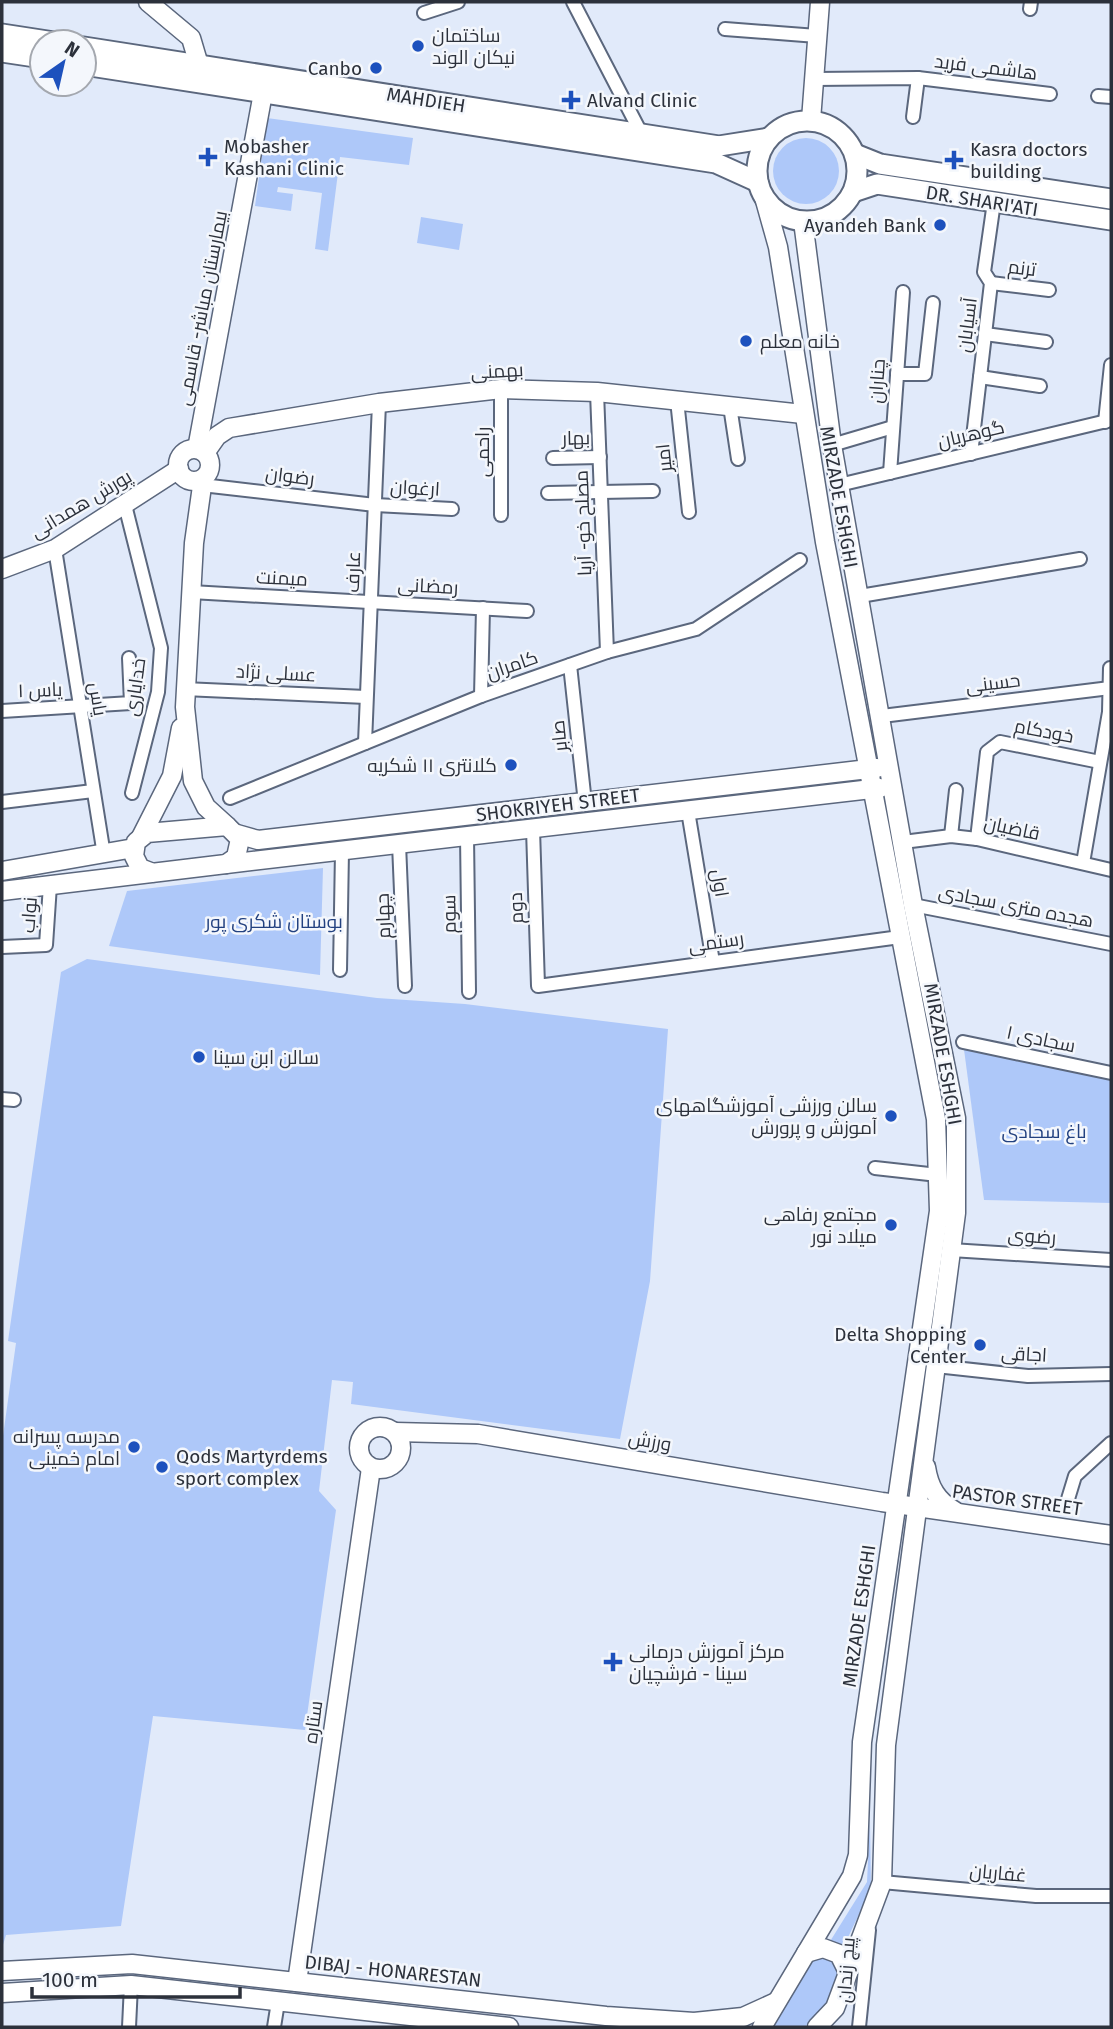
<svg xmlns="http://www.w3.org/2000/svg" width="1113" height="2029" viewBox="0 0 1113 2029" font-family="'Fira Sans',Cairo,sans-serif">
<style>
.green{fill:#aec8f9}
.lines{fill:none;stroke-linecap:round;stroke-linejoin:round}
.street-casing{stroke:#5b677d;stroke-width:16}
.secondary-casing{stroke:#5b677d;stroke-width:21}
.primary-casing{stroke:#5b677d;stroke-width:23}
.street{stroke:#fff;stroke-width:12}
.secondary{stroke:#fff;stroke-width:18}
.primary{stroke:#fff;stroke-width:19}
.poi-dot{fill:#1d51bd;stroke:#f4f7fc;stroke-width:2.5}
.labels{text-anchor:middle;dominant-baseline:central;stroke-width:5;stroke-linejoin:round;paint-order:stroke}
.poi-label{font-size:19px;fill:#2c313b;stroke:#f4f7fc;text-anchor:start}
.street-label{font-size:19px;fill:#2c313b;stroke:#f4f7fc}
.park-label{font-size:19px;fill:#224180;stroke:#f4f7fc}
</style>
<rect width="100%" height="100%" fill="#e1eafa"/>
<g class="green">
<polygon points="267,118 413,138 409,165 340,157 328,251 315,249 322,193 278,187 277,192 293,194 291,211 255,206"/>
<circle cx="806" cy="171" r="33"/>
<polygon points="421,217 463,224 459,250 417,243"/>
<polygon points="323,868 320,975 109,946 127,891"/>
<polygon points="87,959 377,998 465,1004 668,1029 650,1281 620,1439 351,1404 353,1382 332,1380 319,1491 336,1510 305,1730 153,1716 121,1926 6,1935 2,1948 2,1443 16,1343 8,1341 61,972"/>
<polygon points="963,1042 1111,1076 1111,1203 984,1200"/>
<polygon points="870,1821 871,1889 842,1950 829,1943 867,1882"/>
<polygon points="818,1958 830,1960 839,1971 834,1994 805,2027 768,2027 811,1962"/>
</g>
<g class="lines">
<defs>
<g id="street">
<polyline points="573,2 641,133"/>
<polyline points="1030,9 1031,2"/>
<polyline points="424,13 458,2"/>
<polyline points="725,29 817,36"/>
<polyline points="814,79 918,78 1050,94"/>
<polyline points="1098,96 1111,97"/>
<polyline points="913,117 918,78"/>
<polyline points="991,283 1049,290"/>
<polyline points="985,334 1046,342"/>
<polyline points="897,374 925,374 933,303"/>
<polyline points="980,377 1040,386"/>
<polyline points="597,392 607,652"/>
<polyline points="677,400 689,512"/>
<polyline points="730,406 738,459"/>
<polyline points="1105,422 1111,365"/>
<polyline points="832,445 893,427"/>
<polyline points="971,454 991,283 984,272 994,202"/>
<polyline points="553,458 600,457"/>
<polyline points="890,473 903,292"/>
<polyline points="202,485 375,505 452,509"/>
<polyline points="839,485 1111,420"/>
<polyline points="548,493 653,491"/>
<polyline points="125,505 161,648 158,692 132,793"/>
<polyline points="501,515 501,389"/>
<polyline points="55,549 104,855"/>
<polyline points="191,592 527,611"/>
<polyline points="860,596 1080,559"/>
<polyline points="570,665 585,803"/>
<polyline points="184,689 366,697"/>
<polyline points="481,696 483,608"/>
<polyline points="2,711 131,703 129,658"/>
<polyline points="882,716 1110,688"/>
<polyline points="365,743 379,403"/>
<polyline points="230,798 481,696 607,652 696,629 800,560"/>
<polyline points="2,802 93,791"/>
<polyline points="688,811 713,962"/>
<polyline points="533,829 538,986 900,937"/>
<polyline points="467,836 469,992"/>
<polyline points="951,836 956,790"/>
<polyline points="977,839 987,752 1000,742 1100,762"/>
<polyline points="903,842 951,836 977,839 1111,870"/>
<polyline points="399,844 405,986"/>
<polyline points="1083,863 1109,712 1110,668"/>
<polyline points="913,905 1111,944"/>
<polyline points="2,947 46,945 50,885"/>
<polyline points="340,970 342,851"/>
<polyline points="963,1042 1111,1073"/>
<polyline points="2,1099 14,1100"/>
<polyline points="875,1168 938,1175"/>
<polyline points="951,1250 1111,1260"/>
<polyline points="936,1366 1028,1376 1111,1374"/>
<polyline points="1068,1499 1075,1476 1111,1443"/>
<polyline points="882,1882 1036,1896 1111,1896"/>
<polyline points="129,2027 131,1985"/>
<polyline points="274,2027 278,2002"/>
<polyline points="859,2027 869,1930"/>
</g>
<g id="secondary">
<polyline points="148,2 191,38 199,65"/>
<polyline points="811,120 820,2"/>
<polyline points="803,221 832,445 913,905 956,1118 956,1213 886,1745 882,1882 835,2008 817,2027"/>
<circle cx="194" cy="465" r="16"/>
<polyline points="197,449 263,93"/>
<polyline points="205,453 217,436 229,428 379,403 501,389 597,392 803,414"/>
<polyline points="203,479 194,543 185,707 193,781 206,807 227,826"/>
<polyline points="2,569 55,549 179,469"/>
<polyline points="237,834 258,840 877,768"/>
<polyline points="141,837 172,776 181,728"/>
<polyline points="226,864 880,788"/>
<polyline points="2,871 134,848"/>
<polyline points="2,891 226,864 236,857 240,839 227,826 147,833 136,842 134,856 140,868 153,873"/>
<circle cx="380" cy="1448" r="21"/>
<polyline points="395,1432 478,1434 882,1502 1111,1535"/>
<path d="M926,1467C929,1487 937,1501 955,1511"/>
<polyline points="806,1953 823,1948 839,1954 848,1972"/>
<polyline points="2,1971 132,1964 606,2016 694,2022 743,2017 776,2002"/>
<polyline points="297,1982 371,1468"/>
<polyline points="2,1993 131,1985 509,2027"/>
<polyline points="762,2027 852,1876 858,1855 862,1742 939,1211 936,1119 825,542 778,247 764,197"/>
</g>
<g id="primary">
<polyline points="2,34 54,42"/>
<polyline points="84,47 719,146 769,138"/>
<polyline points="2,52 42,58"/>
<polyline points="84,65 716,163 758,182"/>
<circle cx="807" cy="171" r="50"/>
<polyline points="855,154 880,164 1111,199"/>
<polyline points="853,192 877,184 1111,220"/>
</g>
</defs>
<use href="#street" class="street-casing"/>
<use href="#secondary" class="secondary-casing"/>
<use href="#primary" class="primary-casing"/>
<use href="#street" class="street"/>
<use href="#secondary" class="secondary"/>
<use href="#primary" class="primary"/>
</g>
<g class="poi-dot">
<circle cx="418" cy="46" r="7"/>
<circle cx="376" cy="68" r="7"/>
<path d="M567.5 89.5h7v7h7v7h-7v7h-7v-7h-7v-7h7z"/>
<path d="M204.5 146.5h7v7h7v7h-7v7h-7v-7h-7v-7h7z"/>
<path d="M950.5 149.5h7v7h7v7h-7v7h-7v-7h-7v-7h7z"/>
<circle cx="940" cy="225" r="7"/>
<circle cx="746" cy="341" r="7"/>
<circle cx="511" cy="765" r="7"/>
<circle cx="199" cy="1057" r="7"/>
<circle cx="891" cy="1116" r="7"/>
<circle cx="891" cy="1225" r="7"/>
<circle cx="980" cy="1345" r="7"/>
<circle cx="134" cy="1447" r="7"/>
<circle cx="162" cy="1467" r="7"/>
<path d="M609.5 1651.5h7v7h7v7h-7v7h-7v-7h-7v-7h7z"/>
</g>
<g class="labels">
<g class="poi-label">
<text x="432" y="35">ساختمان<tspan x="432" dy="22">نیکان الوند</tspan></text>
<text x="362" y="68" text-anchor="end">Canbo</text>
<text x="587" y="100">Alvand Clinic</text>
<text x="224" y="146">Mobasher<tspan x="224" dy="22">Kashani Clinic</tspan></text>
<text x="970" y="149">Kasra doctors<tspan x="970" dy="22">building</tspan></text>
<text x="926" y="225" text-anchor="end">Ayandeh Bank</text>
<text x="760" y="341">خانه معلم</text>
<text x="497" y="765" text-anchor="end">کلانتری ۱۱ شکریه</text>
<text x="213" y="1057">سالن ابن سینا</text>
<text x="877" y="1105" text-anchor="end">سالن ورزشی آموزشگاههای<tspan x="877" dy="22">آموزش و پرورش</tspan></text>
<text x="877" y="1214" text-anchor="end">مجتمع رفاهی<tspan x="877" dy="22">میلاد نور</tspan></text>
<text x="966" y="1334" text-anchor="end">Delta Shopping<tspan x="966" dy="22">Center</tspan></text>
<text x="120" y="1436" text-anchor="end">مدرسه پسرانه<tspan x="120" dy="22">امام خمینی</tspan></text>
<text x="176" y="1456">Qods Martyrdems<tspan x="176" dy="22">sport complex</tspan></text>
<text x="629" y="1651">مرکز آموزش درمانی<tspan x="629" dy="22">سینا - فرشچیان</tspan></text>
</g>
<g class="street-label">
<text transform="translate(986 67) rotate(7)">هاشمی فرید</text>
<text transform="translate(426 100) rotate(9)">MAHDIEH</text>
<text transform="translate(982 201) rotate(9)">DR. SHARI'ATI</text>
<text transform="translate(1022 268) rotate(7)">ترنم</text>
<text transform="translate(202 308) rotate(-79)">بیمارستان مباشر- قاسمی</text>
<text transform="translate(967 325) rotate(-83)">آسیابان</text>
<text transform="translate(497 371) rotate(-3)">بهمنی</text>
<text transform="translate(877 381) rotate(-86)">چناران</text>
<text transform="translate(971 434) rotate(-13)">گوهریان</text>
<text transform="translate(576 438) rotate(-1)">بهار</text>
<text transform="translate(482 452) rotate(-90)">راحمی</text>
<text transform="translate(664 458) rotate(-96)">امیر</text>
<text transform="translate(290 476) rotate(7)">رضوان</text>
<text transform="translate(415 488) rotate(3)">ارغوان</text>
<text transform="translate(839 497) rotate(80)">MIRZADE ESHGHI</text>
<text transform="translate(81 504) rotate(-31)">پورش همدانی</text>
<text transform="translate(583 523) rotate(-92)">مصلح خو- آریا</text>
<text transform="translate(353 572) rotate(-88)">عارف</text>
<text transform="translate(282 578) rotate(3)">میمنت</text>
<text transform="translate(428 586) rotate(3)">رمضانی</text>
<text transform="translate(512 665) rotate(-19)">کامران</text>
<text transform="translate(276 673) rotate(3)">عسلی نژاد</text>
<text transform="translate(993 683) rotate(-7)">حسینی</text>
<text transform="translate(135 687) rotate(-82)">خدایاری</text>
<text transform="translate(40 690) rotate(-2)">یاس ۱</text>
<text transform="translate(98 699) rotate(81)">یاس</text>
<text transform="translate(1044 731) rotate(11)">خودکام</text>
<text transform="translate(559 736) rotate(-96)">صابر</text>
<text transform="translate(558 805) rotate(-7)">SHOKRIYEH STREET</text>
<text transform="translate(1012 828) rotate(12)">قاضیان</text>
<text transform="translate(720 883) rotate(81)">اول</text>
<text transform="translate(1016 906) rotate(11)">هجده متری سجادی</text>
<text transform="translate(516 908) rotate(-92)">دوم</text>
<text transform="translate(449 914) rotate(-91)">سوم</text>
<text transform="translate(29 915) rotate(-86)">نواب</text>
<text transform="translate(383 916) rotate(-92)">چهارم</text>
<text transform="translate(716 942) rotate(-8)">رستمی</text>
<text transform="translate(1041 1039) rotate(12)">سجادی ۱</text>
<text transform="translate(943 1054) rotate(80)">MIRZADE ESHGHI</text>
<text transform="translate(1032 1236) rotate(4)">رضوی</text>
<text transform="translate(1024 1354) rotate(3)">اجاقی</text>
<text transform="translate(650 1441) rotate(10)">ورزش</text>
<text transform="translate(1017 1500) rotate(8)">PASTOR STREET</text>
<text transform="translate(859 1616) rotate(-82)">MIRZADE ESHGHI</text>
<text transform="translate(313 1722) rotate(-82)">ستاره</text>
<text transform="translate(998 1873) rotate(5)">غفاریان</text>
<text transform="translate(846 1970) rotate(-86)">پیچ زندان</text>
<text transform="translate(393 1971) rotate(6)">DIBAJ - HONARESTAN</text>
</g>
<g class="park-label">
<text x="274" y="921">بوستان شکری پور</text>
<text x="1044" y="1131">باغ سجادی</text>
</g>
</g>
<rect width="1113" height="2029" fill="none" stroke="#2c313b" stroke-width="7"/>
<g transform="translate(63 63) rotate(34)"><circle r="33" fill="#f4f7fc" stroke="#a4a8af" stroke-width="2"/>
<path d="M0-5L12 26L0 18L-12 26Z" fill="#1d51bd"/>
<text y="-10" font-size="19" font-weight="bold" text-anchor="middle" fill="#2c313b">N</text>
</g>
<path d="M32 1987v10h208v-10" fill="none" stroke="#2c313b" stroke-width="3.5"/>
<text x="42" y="1987" font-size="21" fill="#2c313b" stroke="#f4f7fc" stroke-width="5" paint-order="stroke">100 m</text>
</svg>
